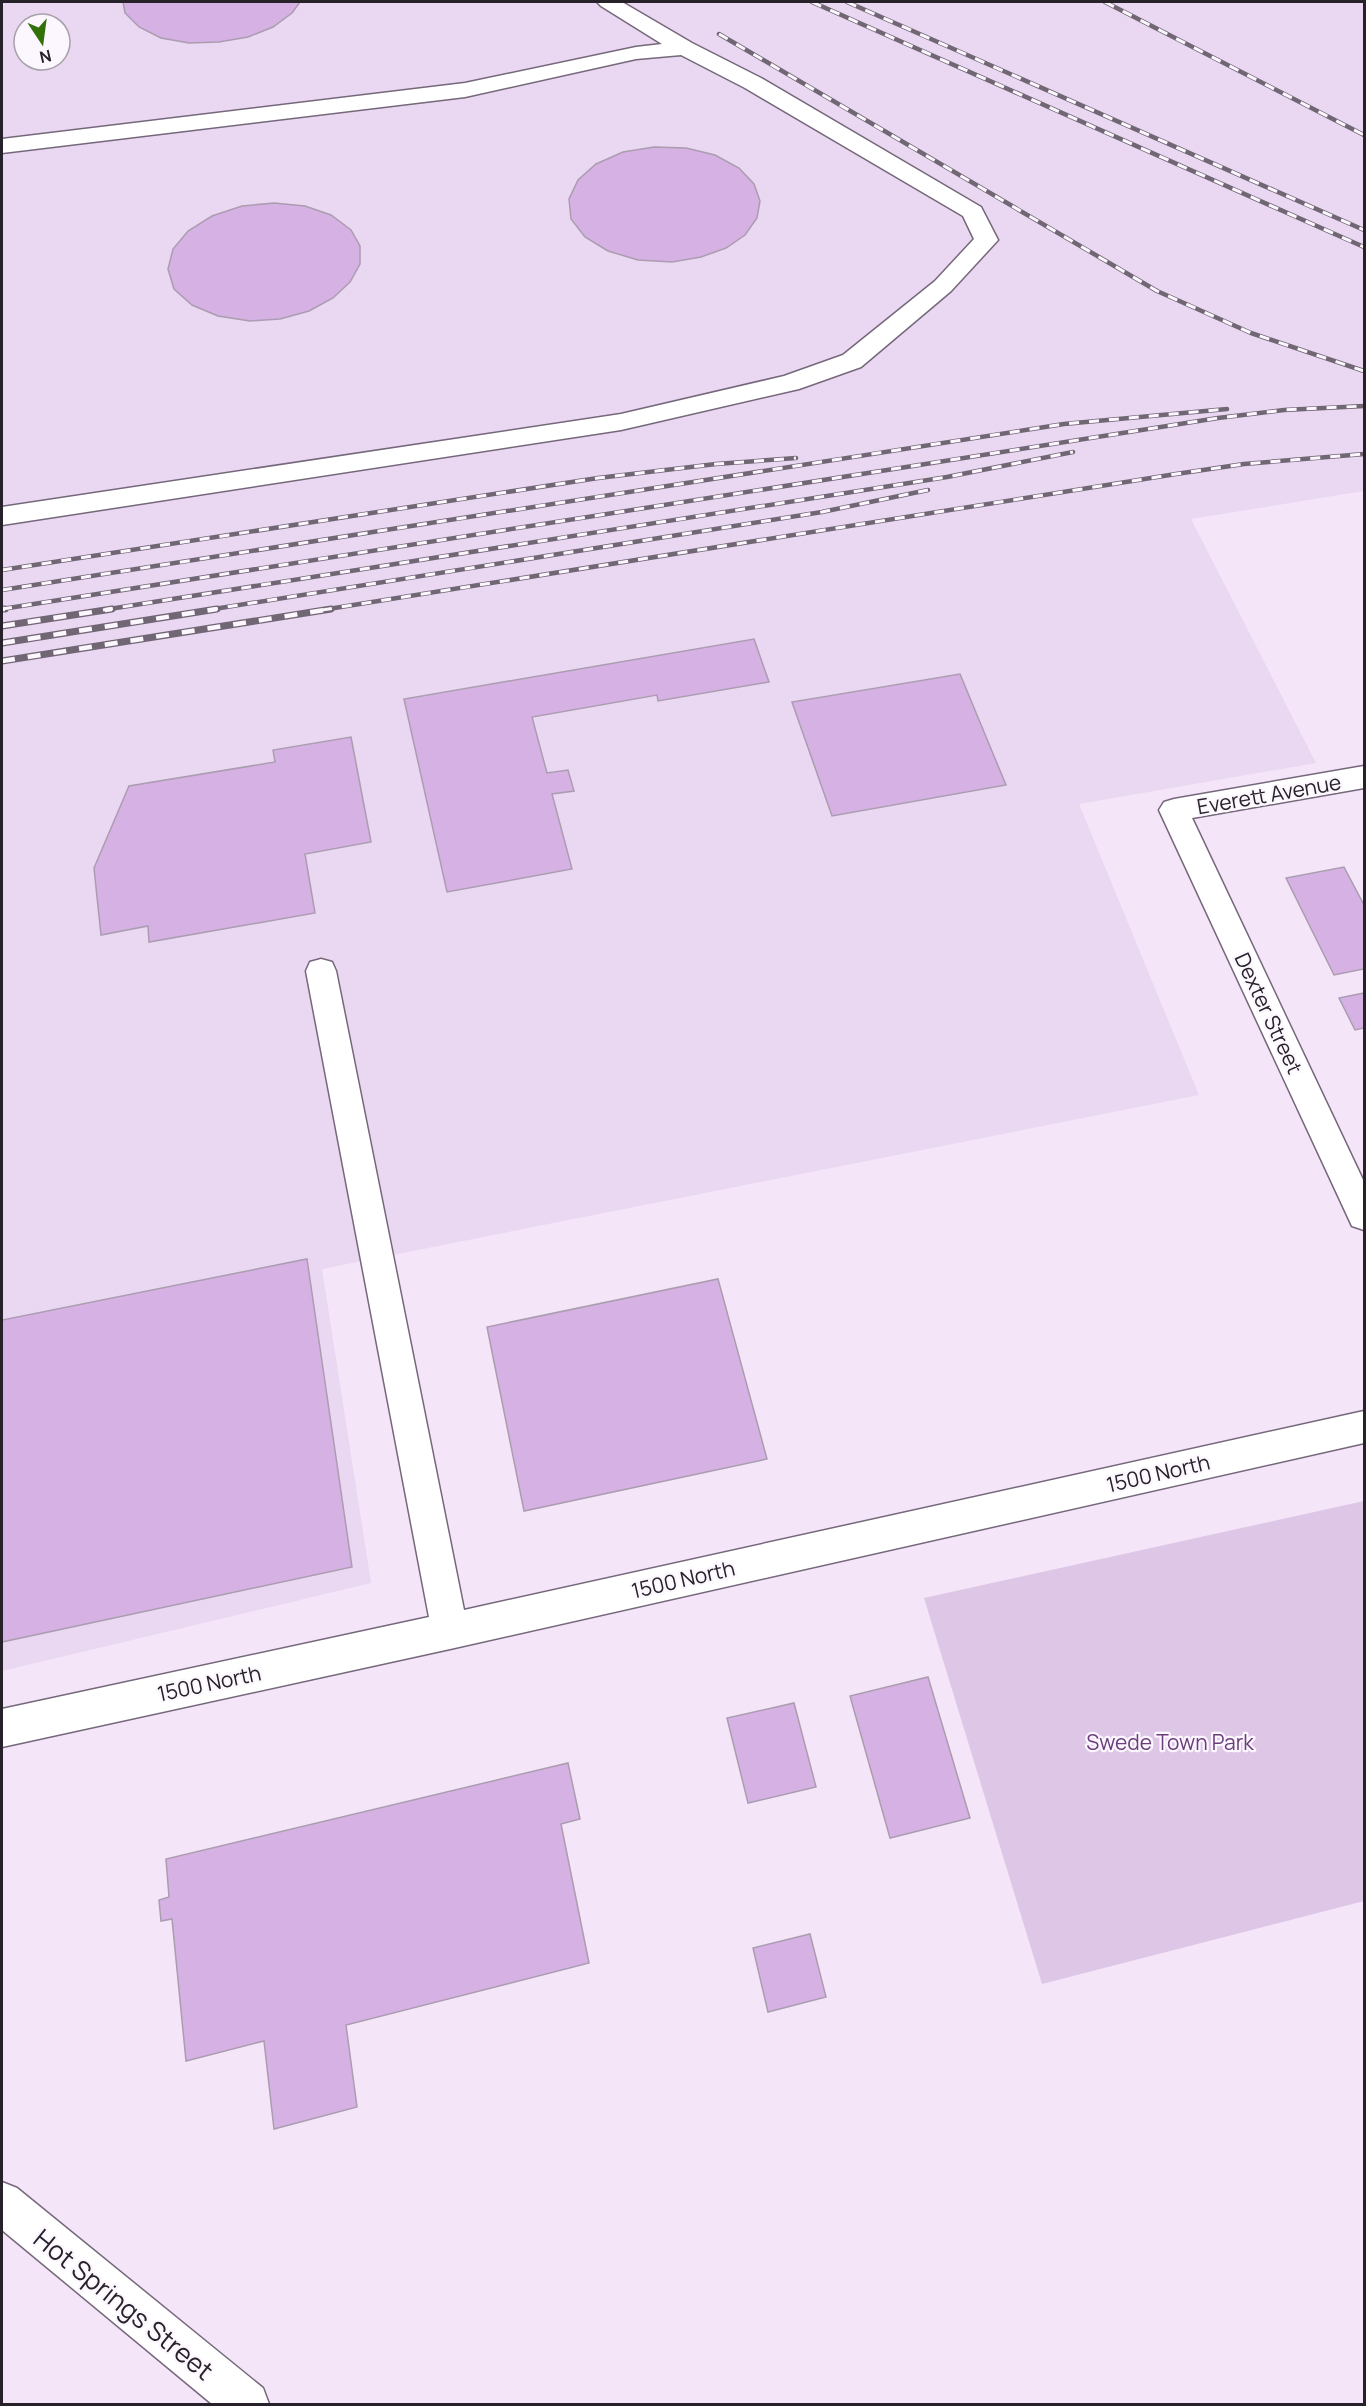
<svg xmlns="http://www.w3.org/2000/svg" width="1366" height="2406" viewBox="0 0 1366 2406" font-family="Manrope,sans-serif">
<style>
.built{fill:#ead7f2;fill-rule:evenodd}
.green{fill:#dec6e7}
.building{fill:#d6b1e4;stroke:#ab9db0;stroke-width:1.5}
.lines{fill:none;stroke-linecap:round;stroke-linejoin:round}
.minor-casing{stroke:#75687a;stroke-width:3}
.minor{fill:#fff;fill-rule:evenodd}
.rail-far1-casing{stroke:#716774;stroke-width:4.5}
.rail-casing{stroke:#716774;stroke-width:7}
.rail-far1{stroke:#fcf6fe;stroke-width:3;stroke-dasharray:10;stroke-linecap:butt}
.rail{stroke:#fcf6fe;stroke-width:4.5;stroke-dasharray:13;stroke-linecap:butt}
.labels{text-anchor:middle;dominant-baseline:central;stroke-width:4.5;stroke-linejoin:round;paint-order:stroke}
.street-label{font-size:21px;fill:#272129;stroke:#fcf6fe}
.park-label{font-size:21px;fill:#6c3d7c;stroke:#fcf6fe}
.near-street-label{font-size:26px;fill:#272129;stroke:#fcf6fe}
</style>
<rect width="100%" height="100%" fill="#f4e5f9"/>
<path class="built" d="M2,2H1364V491L1191,519L1316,763L1079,804L1199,1095L322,1269L371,1583L2,1671ZM24,24H60V60H24Z"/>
<polygon class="green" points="1364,1501 1364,1901 1042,1984 924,1598"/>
<g class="building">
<polygon points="123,2 300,2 292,13 273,27 248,37 219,42 189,43 161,38 139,27 125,13"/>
<polygon points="654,147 686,148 715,155 739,168 754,184 760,201 757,218 745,235 726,248 701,257 672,262 638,260 608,251 585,237 571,219 569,199 578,180 596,164 623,152"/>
<polygon points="274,203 305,206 331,215 351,230 360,246 360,264 350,282 333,298 309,311 280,319 250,321 218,316 192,305 174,289 168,269 173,249 188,231 212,216 242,206"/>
<polygon points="754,639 769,682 658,701 657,695 532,717 547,773 568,770 574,791 552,794 572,869 447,892 404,699"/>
<polygon points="960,674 1006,785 832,816 792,702"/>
<polygon points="351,737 371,842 305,854 315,913 149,942 148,926 101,935 94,868 129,786 275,762 273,750"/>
<polygon points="1344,867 1364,905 1364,969 1334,975 1286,878"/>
<polygon points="1364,993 1364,1028 1355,1030 1339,998"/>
<polygon points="307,1259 352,1567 2,1642 2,1320"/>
<polygon points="718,1279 767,1459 524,1511 487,1327"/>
<polygon points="928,1677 970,1818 890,1838 850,1696"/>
<polygon points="794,1703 816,1787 748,1803 727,1718"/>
<polygon points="568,1763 580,1819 561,1824 589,1963 346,2025 357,2107 274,2129 264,2041 186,2061 172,1919 161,1921 159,1900 169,1897 166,1859"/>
<polygon points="810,1934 826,1997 768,2012 753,1948"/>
</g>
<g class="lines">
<defs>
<g id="minor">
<polygon points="597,2 622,2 692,43 761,78 981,207 998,240 951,291 861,367 799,389 621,430 2,525 2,507 621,414 784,376 843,355 935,281 974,239 963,216 745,88 681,55 636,59 465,97 2,153 2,139 465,83 636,47 662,44 601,6"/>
<polygon points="1364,766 1364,788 1192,818 1364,1182 1364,1230 1352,1226 1159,810 1164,802 1174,799"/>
<polygon points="321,959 332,962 336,971 464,1610 1364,1411 1364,1443 450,1649 2,1747 2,1709 429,1617 306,971 310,962"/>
<polygon points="2,2182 17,2188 263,2388 269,2404 212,2404 2,2230"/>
</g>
</defs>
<use href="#minor" class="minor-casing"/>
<use href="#minor" class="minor"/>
<defs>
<g id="rail-far1">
<polyline points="812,2 1364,247"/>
<polyline points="847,2 1364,230"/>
<polyline points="1105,2 1364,135"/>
<polyline points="719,34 1157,291 1251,333 1364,371"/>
<polyline points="2,570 598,478 716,464 796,458"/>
<polyline points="2,590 1064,424 1227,409"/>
<polyline points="2,609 1218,418 1284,410 1364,406"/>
<polyline points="103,610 947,477 1073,452"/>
<polyline points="208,610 822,512 928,490"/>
<polyline points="322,610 1176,474 1244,464 1364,454"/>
</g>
<g id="rail">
<polyline points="2,609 5,609"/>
<polyline points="2,626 112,609"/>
<polyline points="2,643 217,609"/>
<polyline points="2,661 331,609"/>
</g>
</defs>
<use href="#rail-far1" class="rail-far1-casing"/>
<use href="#rail" class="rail-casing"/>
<use href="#rail-far1" class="rail-far1"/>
<use href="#rail" class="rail"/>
</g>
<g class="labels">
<g class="street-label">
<text transform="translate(1269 794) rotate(-10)">Everett Avenue</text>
<text transform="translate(1269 1013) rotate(65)">Dexter Street</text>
<text transform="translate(1158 1473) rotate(-13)">1500 North</text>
<text transform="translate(683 1579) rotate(-13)">1500 North</text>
<text transform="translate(209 1683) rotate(-12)">1500 North</text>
</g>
<g class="park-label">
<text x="1170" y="1742">Swede Town Park</text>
</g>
<g class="near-street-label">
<text transform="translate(124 2304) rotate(39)">Hot Springs Street</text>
</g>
</g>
<rect width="1366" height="2406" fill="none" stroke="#272129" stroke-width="6"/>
<g transform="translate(42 42) rotate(167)"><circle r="28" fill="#fcf6fe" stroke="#a7a1a9" stroke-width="1.5"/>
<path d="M0-4.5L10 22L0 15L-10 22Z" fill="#327107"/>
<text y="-9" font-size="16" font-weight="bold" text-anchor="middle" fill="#272129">N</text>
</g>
</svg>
